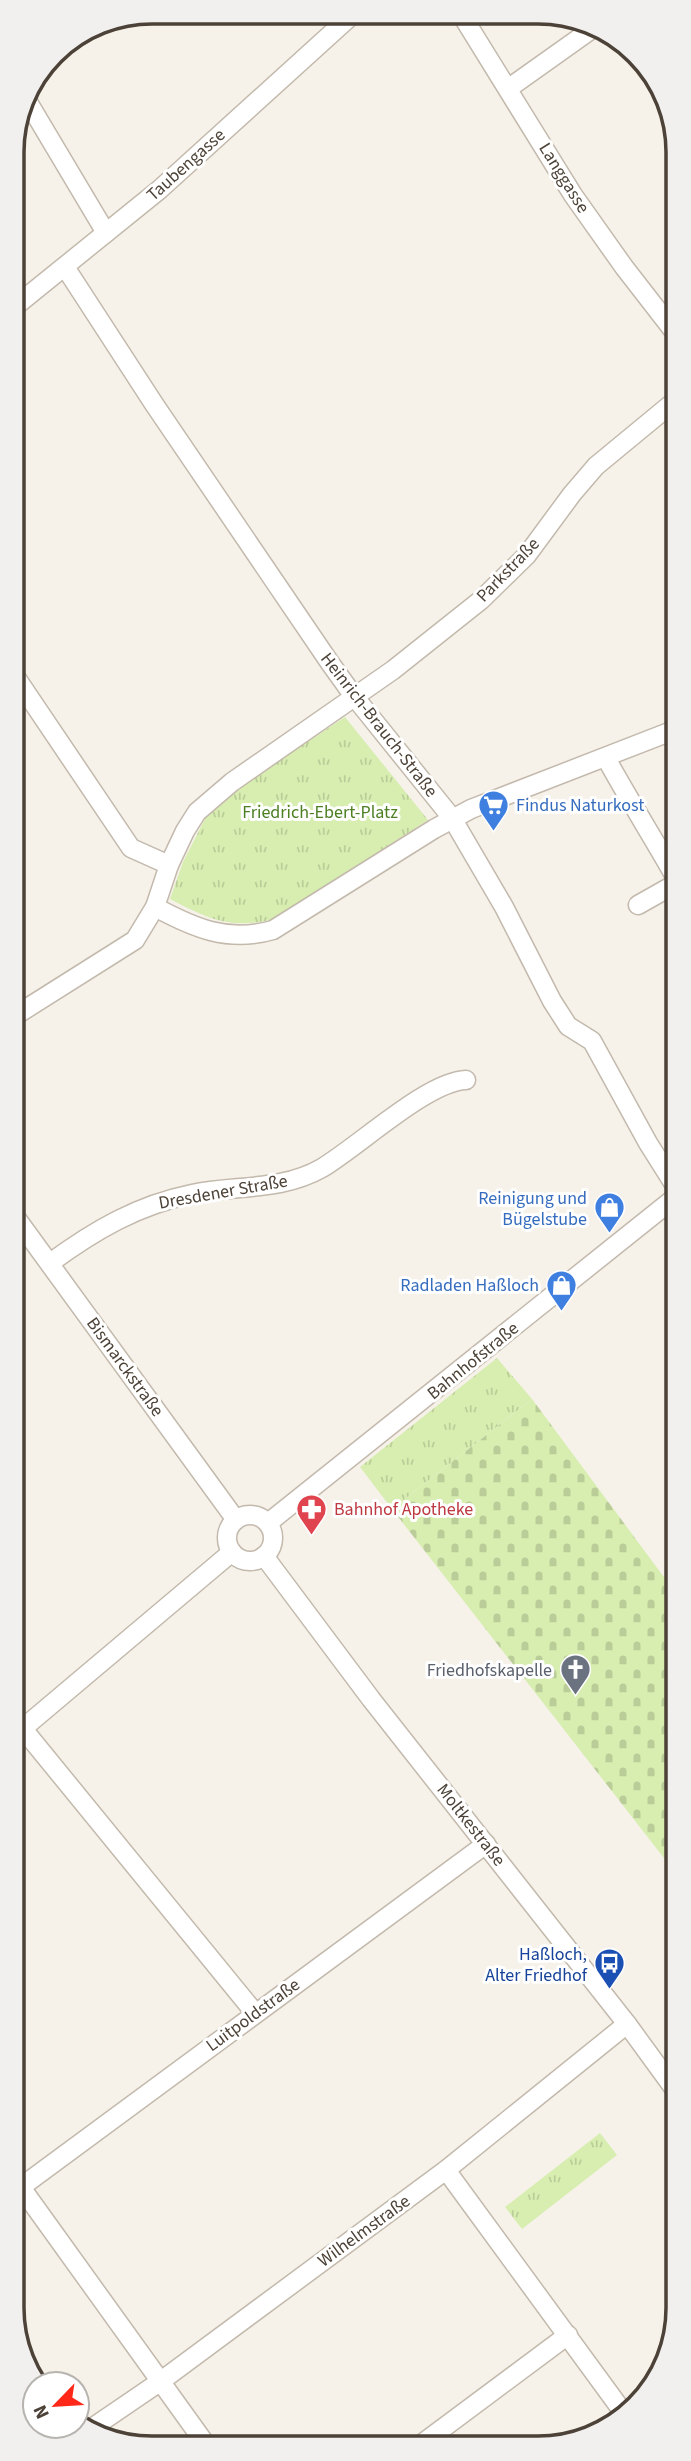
<svg xmlns="http://www.w3.org/2000/svg" width="691" height="2461" viewBox="0 0 691 2461" font-family="'Source Sans 3',sans-serif">
<style>
.cemetery{fill:url(#cemetery-stones)}
.park{fill:url(#park-tufts)}
.lines{fill:none;stroke-linecap:round;stroke-linejoin:round}
.minor-casing{stroke:#c3b9ac;stroke-width:21}
.minor{stroke:#fff;stroke-width:18}
.labels{text-anchor:middle;dominant-baseline:central;stroke-width:6;stroke-linejoin:round;paint-order:stroke}
.street-label{font-size:18px;fill:#4c4237;stroke:#fff}
.shop-label{font-size:18px;fill:#366cbe;stroke:#fff;text-anchor:end}
.park-label{font-size:18px;fill:#4d7f22;stroke:#fff}
.health-label{font-size:18px;fill:#be3a42;stroke:#fff;text-anchor:start}
.worship-label{font-size:18px;fill:#5b616d;stroke:#fff;text-anchor:end}
.transit-label{font-size:18px;fill:#164399;stroke:#fff;text-anchor:end}
.rim{fill:none;stroke:#4c4237;stroke-width:3.5}
</style>
<defs>
<pattern id="cemetery-stones" width="16" height="16" patternUnits="userSpaceOnUse" patternTransform="scale(1.75)"><rect width="16" height="16" fill="#d7eeb0"/><path d="M2 7V4a2 2 0 0 1 4 0v3zM10 15v-3a2 2 0 0 1 4 0v3z" fill="#bacd98"/></pattern>
<pattern id="park-tufts" width="24" height="20" patternUnits="userSpaceOnUse" patternTransform="scale(1.75)"><rect width="24" height="20" fill="#d7eeb0"/><path d="M3 7l-1-3M5 7V3M7 7l1-3M15 17l-1-3M17 17v-4M19 17l1-3" fill="none" stroke="#bacd98"/></pattern>
</defs>
<rect width="100%" height="100%" fill="#f6f2ea"/>
<polygon class="cemetery" points="532,1399 678,1596 678,1876 392,1509"/>
<g class="park">
<path d="M345,717L428,820L274,919C232,930 208,919 170,899L183,862L207,815L238,788Z"/>
<polygon points="497,1358 532,1399 392,1509 360,1467"/>
<polygon points="600,2133 617,2155 522,2229 505,2207"/>
</g>
<g class="lines">
<defs>
<g id="minor">
<polyline points="461,14 573,195 624,267 676,334"/>
<polyline points="509,88 592,29"/>
<polyline points="25,97 106,233"/>
<polyline points="65,267 154,404 330,663 353,695 452,818 504,907 552,1001 568,1026 592,1041 648,1143 677,1189"/>
<polyline points="13,308 159,190 353,14"/>
<polyline points="13,673 131,848 169,865"/>
<path d="M606,758C629,800 654,839 677,880"/>
<polyline points="638,905 677,883"/>
<path d="M155,907C194,928 228,943 273,930L434,829L471,809L677,729"/>
<polyline points="13,1017 135,940 155,907 169,865 185,831 197,812 232,782 393,670 481,600 527,555 572,494 596,466 676,400"/>
<polyline points="14,1215 236,1520"/>
<path d="M50,1263C95,1230 138,1205 192,1194C236,1185 282,1191 322,1168C359,1146 428,1081 466,1080"/>
<circle cx="250" cy="1538" r="23"/>
<polyline points="268,1523 677,1196"/>
<polyline points="264,1556 371,1699 627,2024 678,2094"/>
<polyline points="23,1729 255,2013"/>
<polyline points="15,1735 232,1552"/>
<polyline points="446,2170 623,2412"/>
<polyline points="15,2179 207,2446"/>
<polyline points="21,2187 486,1844"/>
<polyline points="92,2428 161,2381 446,2170 627,2024"/>
<polyline points="419,2446 568,2335"/>
</g>
</defs>
<use href="#minor" class="minor-casing"/>
<use href="#minor" class="minor"/>
</g>
<defs>
<symbol id="supermarket-pin" viewBox="-11 -11 22 30"><path d="M0 17L-7.5 6A9.5 9.5 0 1 1 7.5 6Z" fill="#3f7fe0" stroke="#fff"/><path d="M-6-5.5h2.5l.6 2H6L4.5 2H-2.5L-4.4-4H-6ZM-1.5 3.2a1.3 1.3 0 1 0 .1 0ZM3 3.2a1.3 1.3 0 1 0 .1 0Z" fill="#fff"/></symbol>
<symbol id="shop-pin" viewBox="-11 -11 22 30"><path d="M0 17L-7.5 6A9.5 9.5 0 1 1 7.5 6Z" fill="#3f7fe0" stroke="#fff"/><path d="M-5-2.5h2.3a2.7 3.5 0 0 1 5.4 0H5L5.5 6h-11ZM-1.5-2.5h3a1.5 2.3 0 0 0-3 0Z" fill="#fff"/></symbol>
<symbol id="pharmacy-pin" viewBox="-11 -11 22 30"><path d="M0 17L-7.5 6A9.5 9.5 0 1 1 7.5 6Z" fill="#e0444e" stroke="#fff"/><path d="M-2-6h4v4h4v4h-4v4h-4v-4h-4v-4h4Z" fill="#fff"/></symbol>
<symbol id="church-pin" viewBox="-11 -11 22 30"><path d="M0 17L-7.5 6A9.5 9.5 0 1 1 7.5 6Z" fill="#6b7280" stroke="#fff"/><path d="M-1.2-6h2.4v3.5h3.3v2.4h-3.3V6h-2.4V-.1h-3.3v-2.4h3.3Z" fill="#fff"/></symbol>
<symbol id="bus-pin" viewBox="-11 -11 22 30"><path d="M0 17L-7.5 6A9.5 9.5 0 1 1 7.5 6Z" fill="#1a4fb4" stroke="#fff"/><path d="M-5-6H5V4H4V6H2V4H-2V6H-4V4H-5ZM-3.5-4V0h7V-4ZM-3.5 1.2v1.5H-2V1.2ZM2 1.2v1.5H3.5V1.2Z" fill="#fff"/></symbol>
</defs>
<g fill-rule="evenodd">
<use href="#supermarket-pin" x="476" y="788" width="35" height="47"/>
<use href="#shop-pin" x="592" y="1190" width="35" height="47"/>
<use href="#shop-pin" x="544" y="1268" width="35" height="47"/>
<use href="#pharmacy-pin" x="294" y="1492" width="35" height="47"/>
<use href="#church-pin" x="558" y="1652" width="35" height="47"/>
<use href="#bus-pin" x="592" y="1946" width="35" height="47"/>
</g>
<g class="labels">
<g class="street-label">
<text transform="translate(186 165) rotate(-42)">Taubengasse</text>
<text transform="translate(564 178) rotate(58)">Langgasse</text>
<text transform="translate(508 570) rotate(-46)">Parkstraße</text>
<text transform="translate(379 725) rotate(52)">Heinrich-Brauch-Straße</text>
<text transform="translate(223 1192) rotate(-10)">Dresdener Straße</text>
<text transform="translate(473 1361) rotate(-39)">Bahnhofstraße</text>
<text transform="translate(125 1367) rotate(54)">Bismarckstraße</text>
<text transform="translate(471 1825) rotate(52)">Moltkestraße</text>
<text transform="translate(253 2015) rotate(-36)">Luitpoldstraße</text>
<text transform="translate(364 2231) rotate(-36)">Wilhelmstraße</text>
</g>
<g class="shop-label">
<text x="516" y="805" text-anchor="start">Findus Naturkost</text>
<text x="587" y="1198">Reinigung und<tspan x="587" dy="21">Bügelstube</tspan></text>
<text x="539" y="1285">Radladen Haßloch</text>
</g>
<g class="park-label">
<text x="320" y="812">Friedrich-Ebert-Platz</text>
</g>
<g class="health-label">
<text x="334" y="1509">Bahnhof Apotheke</text>
</g>
<g class="worship-label">
<text x="552" y="1670">Friedhofskapelle</text>
</g>
<g class="transit-label">
<text x="587" y="1954">Haßloch,<tspan x="587" dy="21">Alter Friedhof</tspan></text>
</g>
</g>
<path d="M0 0H691V2461H0ZM152 24H538A128 128 0 0 1 666 152V2308A128 128 0 0 1 538 2436H152A128 128 0 0 1 24 2308V152A128 128 0 0 1 152 24Z" fill="#f1f0ef" fill-rule="evenodd"/>
<path class="rim" d="M152 24H538A128 128 0 0 1 666 152V2308A128 128 0 0 1 538 2436H152A128 128 0 0 1 24 2308V152A128 128 0 0 1 152 24Z"/>
<g transform="translate(56 2405) rotate(245)"><circle r="33" fill="#ffffff" stroke="#b7b3af" stroke-width="2"/>
<path d="M0-5L12 26L0 18L-12 26Z" fill="#ff2819"/>
<text y="-10" font-size="19" font-weight="bold" text-anchor="middle" fill="#4c4237">N</text>
</g>
</svg>
